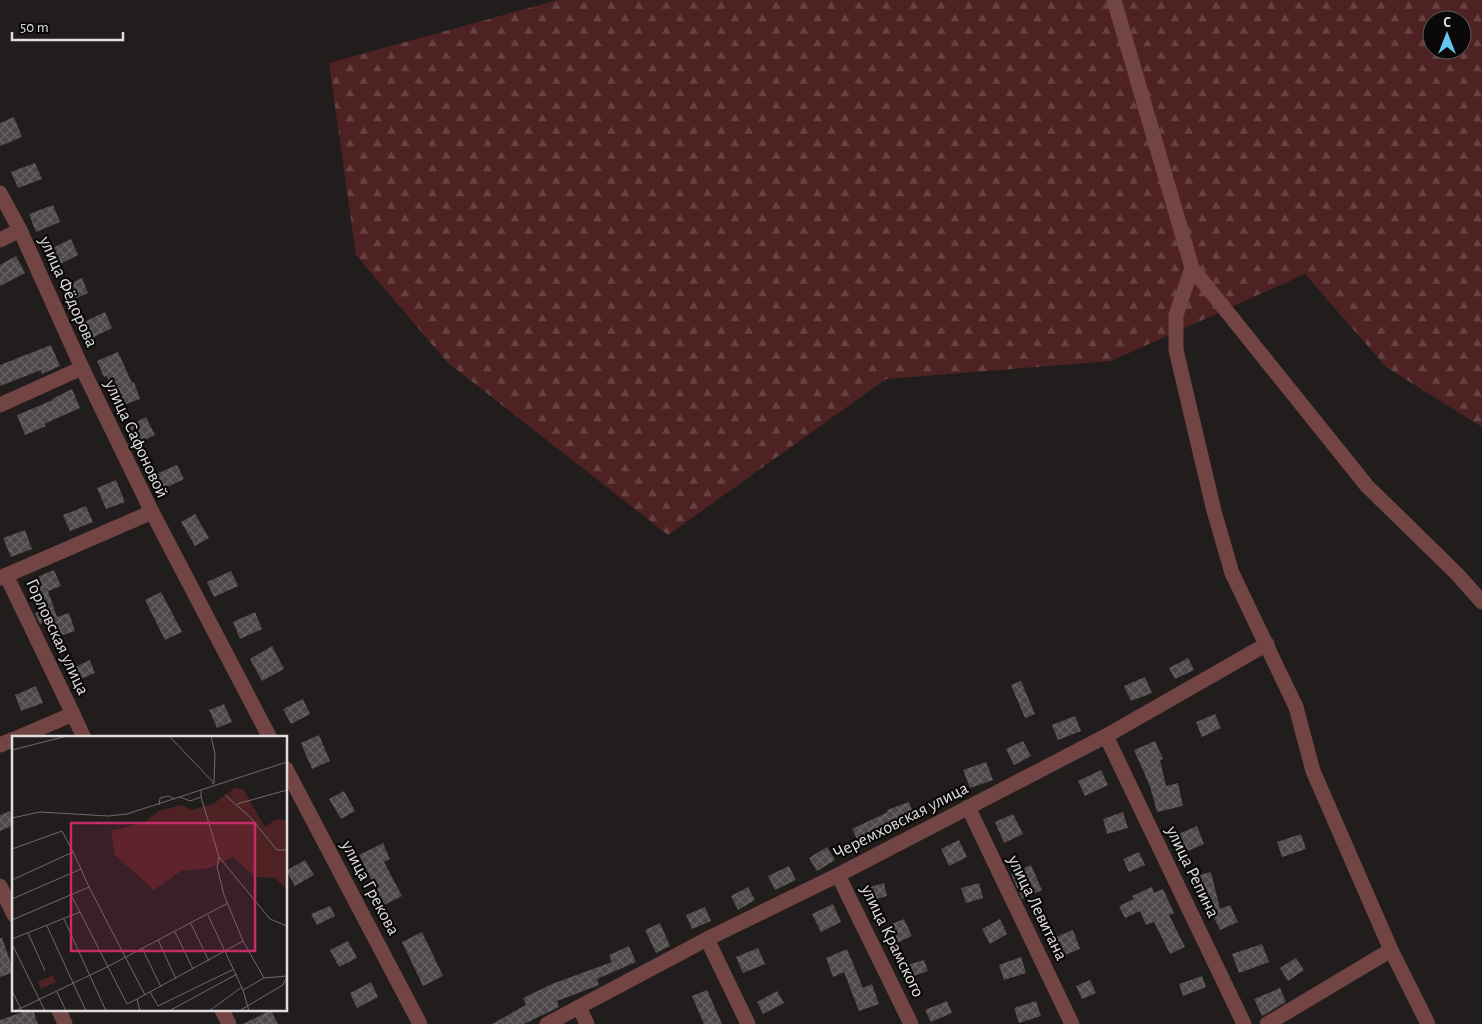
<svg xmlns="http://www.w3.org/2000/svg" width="1482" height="1024" viewBox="0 0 1482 1024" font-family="'Alegreya Sans',sans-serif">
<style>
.forest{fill:url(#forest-firs);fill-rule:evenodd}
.building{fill:url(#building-cross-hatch)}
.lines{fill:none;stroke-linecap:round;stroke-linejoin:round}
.street{stroke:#724444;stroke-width:15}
.labels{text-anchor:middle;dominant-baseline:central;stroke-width:4.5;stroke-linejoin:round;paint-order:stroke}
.street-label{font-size:18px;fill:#e0dddd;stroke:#0a0808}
.inset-road{fill:none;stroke:#6e6a6a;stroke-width:1}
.view{fill:#c52c68;fill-opacity:0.15;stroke:#c52c68;stroke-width:2.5}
.inset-edge{fill:none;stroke:#e0dddd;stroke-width:2.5}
</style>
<defs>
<pattern id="forest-firs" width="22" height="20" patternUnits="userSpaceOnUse" patternTransform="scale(1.25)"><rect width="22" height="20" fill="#4e2223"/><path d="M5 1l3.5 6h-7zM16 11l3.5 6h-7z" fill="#674242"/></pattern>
<pattern id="building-cross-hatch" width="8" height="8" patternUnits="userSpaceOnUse" patternTransform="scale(1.25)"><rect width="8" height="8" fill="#4e4949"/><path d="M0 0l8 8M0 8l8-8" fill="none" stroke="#676363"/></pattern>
</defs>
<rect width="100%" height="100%" fill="#221d1d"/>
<path class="forest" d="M558,0H1482V427L1386,367L1305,274L1111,361L886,379L668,535L447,362L356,255L329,63ZM1432,20H1462V50H1432Z"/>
<g class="building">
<polygon points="14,117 22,137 0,146 0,123"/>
<polygon points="35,163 42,179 18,188 11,172"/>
<polygon points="53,205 60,222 36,232 29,214"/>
<polygon points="71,239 78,255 54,267 46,251"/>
<polygon points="16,256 25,273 0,286 0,265"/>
<polygon points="82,278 88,293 70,301 63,287"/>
<polygon points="105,312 112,328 90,339 82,323"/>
<polygon points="51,345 60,366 42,374 41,370 0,386 0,365"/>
<polygon points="118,352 132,383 134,382 140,399 118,407 107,376 104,377 97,361"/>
<polygon points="72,389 80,408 44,424 46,426 25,435 17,415 53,400 52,399"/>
<polygon points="146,417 155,435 138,443 129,426"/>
<polygon points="177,465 184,479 161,490 154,475"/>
<polygon points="116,480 125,502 106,509 97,488"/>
<polygon points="86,506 93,522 70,531 63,515"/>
<polygon points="195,514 209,538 195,546 181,522"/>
<polygon points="25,530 32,549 11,557 3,538"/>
<polygon points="54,570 61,586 48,591 57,617 69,613 75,631 57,637 51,620 40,624 35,613 42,610 30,580"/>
<polygon points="231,571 238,586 214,597 207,582"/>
<polygon points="161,592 182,632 165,640 145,600"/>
<polygon points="255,612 262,629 240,639 233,622"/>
<polygon points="272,646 284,669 262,681 250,659"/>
<polygon points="1188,658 1194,670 1175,679 1169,668"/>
<polygon points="90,660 95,673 78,680 73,668"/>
<polygon points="1145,677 1152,693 1131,701 1124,686"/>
<polygon points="1021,681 1035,714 1025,718 1011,685"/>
<polygon points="36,686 43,703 21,711 15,695"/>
<polygon points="303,699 310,714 291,724 283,709"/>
<polygon points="224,704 232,722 217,728 209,710"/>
<polygon points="1215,714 1221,728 1202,737 1196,722"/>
<polygon points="1075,716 1081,731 1058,740 1052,725"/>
<polygon points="319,735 330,761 312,769 301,743"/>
<polygon points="1023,741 1031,756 1014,765 1006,749"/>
<polygon points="1155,741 1163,759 1160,760 1166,786 1178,783 1183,806 1157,812 1150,786 1134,750"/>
<polygon points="986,762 993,780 970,788 963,770"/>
<polygon points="1101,770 1108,785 1085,796 1078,781"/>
<polygon points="344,791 355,811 341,819 329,799"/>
<polygon points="909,802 915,818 875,833 877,837 860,845 852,829 888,812 887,810"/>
<polygon points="10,811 14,819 14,825 0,831 0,815"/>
<polygon points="1123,812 1128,828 1107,834 1103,819"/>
<polygon points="1013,814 1023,834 1004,843 995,822"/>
<polygon points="1197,826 1204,844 1181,854 1174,836"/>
<polygon points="1301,834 1306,849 1282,857 1277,842"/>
<polygon points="959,840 967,857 949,866 941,849"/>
<polygon points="383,843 390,859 384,862 402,896 384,905 359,855"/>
<polygon points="827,847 835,860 817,871 809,858"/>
<polygon points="1139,852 1145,865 1129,872 1123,859"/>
<polygon points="305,860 314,875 295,886 286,871"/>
<polygon points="1031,865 1042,890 1022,899 1011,874"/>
<polygon points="789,866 796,880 775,890 768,876"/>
<polygon points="1211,872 1220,909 1230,905 1238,922 1220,930 1204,897 1197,898 1192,877"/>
<polygon points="884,883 887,896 867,902 864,889"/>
<polygon points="979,883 983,898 966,903 961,888"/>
<polygon points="748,887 755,900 738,910 731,896"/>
<polygon points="1152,887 1154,893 1163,889 1174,913 1169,915 1185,947 1170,954 1154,922 1146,925 1140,911 1125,918 1119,906 1134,899 1132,896"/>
<polygon points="833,904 841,922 821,932 812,914"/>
<polygon points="330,906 335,916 317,925 311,914"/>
<polygon points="705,907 711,921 692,929 686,915"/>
<polygon points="904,919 912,936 894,944 887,926"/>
<polygon points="1000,919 1007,934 990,944 982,929"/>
<polygon points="660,923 670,946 656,953 645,930"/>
<polygon points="1073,930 1080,949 1055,959 1048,940"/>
<polygon points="422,932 443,976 423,986 402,942"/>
<polygon points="0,938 2,938 14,972 0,977"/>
<polygon points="348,941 357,958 339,967 330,950"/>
<polygon points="1262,944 1269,962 1239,973 1232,954"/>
<polygon points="629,946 636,962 597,979 599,985 557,1001 559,1007 524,1024 492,1024 526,1005 523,998 552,984 612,962 609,955"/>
<polygon points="758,948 765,964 743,973 736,957"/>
<polygon points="847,949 863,988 872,984 879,1004 859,1011 844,972 833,977 826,958"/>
<polygon points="1021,957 1026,973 1004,980 999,965"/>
<polygon points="1296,958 1304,970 1288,981 1280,968"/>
<polygon points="924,960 928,971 911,977 907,965"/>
<polygon points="1202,976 1206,987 1183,996 1179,984"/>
<polygon points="1090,980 1096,993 1082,999 1076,986"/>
<polygon points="371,982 378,997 357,1008 350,993"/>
<polygon points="1280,988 1286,1002 1262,1016 1254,999"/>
<polygon points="707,990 722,1024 704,1024 692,996"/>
<polygon points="777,991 784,1003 763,1014 757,1002"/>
<polygon points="947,1001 952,1013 931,1022 925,1010"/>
<polygon points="1036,1001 1041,1016 1019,1023 1014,1008"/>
<polygon points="29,1010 33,1010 38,1024 0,1024 0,1020"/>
<polygon points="271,1010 278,1024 243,1024"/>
</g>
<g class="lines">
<g class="street">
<polyline points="1114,0 1192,268 1367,486 1457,574 1482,602"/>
<polyline points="0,193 20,230 0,240"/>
<polyline points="1192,268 1176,315 1176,350 1214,511 1232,573 1296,707 1313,771 1391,950 1428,1024"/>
<polyline points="0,405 82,368 20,230"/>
<polyline points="152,512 270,738"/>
<polyline points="6,575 73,714 17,738"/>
<polyline points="0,578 152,512 82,368"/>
<polyline points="73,714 84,738"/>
<polyline points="1106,736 1244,1024"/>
<polyline points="0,745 14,739"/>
<polyline points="286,769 420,1024"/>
<polyline points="968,807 1072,1024"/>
<polyline points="838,875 911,1024"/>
<polyline points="0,886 14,915"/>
<polyline points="707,939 748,1024"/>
<polyline points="579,1007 587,1024"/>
<polyline points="59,1010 65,1024"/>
<polyline points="222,1010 229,1024"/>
<polyline points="547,1024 707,939 838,875 1106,736 1267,644"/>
<polyline points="1267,1024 1391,950"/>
</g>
</g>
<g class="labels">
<g class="street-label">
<text transform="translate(68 292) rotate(66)">улица Фёдорова</text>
<text transform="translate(136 439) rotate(65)">улица Сафоновой</text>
<text transform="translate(57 637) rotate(65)">Горловская улица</text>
<text transform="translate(901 821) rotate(-27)">Черемховская улица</text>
<text transform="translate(1192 872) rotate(64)">улица Репина</text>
<text transform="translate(370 888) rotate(62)">улица Грекова</text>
<text transform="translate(1037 908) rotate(64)">улица Левитана</text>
<text transform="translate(892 941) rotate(64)">улица Крамского</text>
</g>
</g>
<g transform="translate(12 736)">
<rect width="275" height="275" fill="#221d1d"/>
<path d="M223,52L231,53L253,91L263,84H275V153L263,142L243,141L221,121L197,132L169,135L142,154L103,119L99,95L131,87L147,75L170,69L180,74L201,68Z" fill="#4e2223"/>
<path d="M41,239L44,246L29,253L26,246Z" fill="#4e2223"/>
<path class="inset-road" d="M157,0L202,47M199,0L203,18L202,47L200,48M0,14L55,0M213,59L238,81L265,114H275M168,61L178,65L189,61V54M189,61L207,121L258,183L275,190M225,68L275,54M147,69L148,62L156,60L163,63M0,82L28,76L96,80L115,78L275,26M0,113L50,95L61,116L0,144M207,121L205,131L212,159L231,205L252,242L231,254M77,151L133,259M0,163L69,133L61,116M68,176L115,268L125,263M196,179L231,254L237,275M52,183L94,275M0,184L77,151L69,133M179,188L197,225M35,190L74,275M163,196L181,233M16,197L33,235M0,203L68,176L59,159M146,204L164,243M0,208L33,275M130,212L149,251M252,242L275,240M0,255L10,275M45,256L54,275M138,256L146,270L222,233M3,275L95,231L216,167M128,275L125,263L231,205M157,275L225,238M197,275L230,251M227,275L271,249L275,240"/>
<path class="view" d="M59,87H243V215H59Z"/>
<rect width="275" height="275" class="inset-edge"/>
</g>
<g transform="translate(1447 35)"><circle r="24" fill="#0a0808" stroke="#605d5d"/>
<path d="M0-4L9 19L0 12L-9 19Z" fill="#67c4ef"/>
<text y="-8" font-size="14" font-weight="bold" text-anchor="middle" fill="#e0dddd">С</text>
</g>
<path d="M12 32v8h111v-8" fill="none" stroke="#e0dddd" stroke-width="2.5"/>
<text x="20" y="32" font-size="15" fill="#e0dddd" stroke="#0a0808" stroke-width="4" paint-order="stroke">50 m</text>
</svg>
